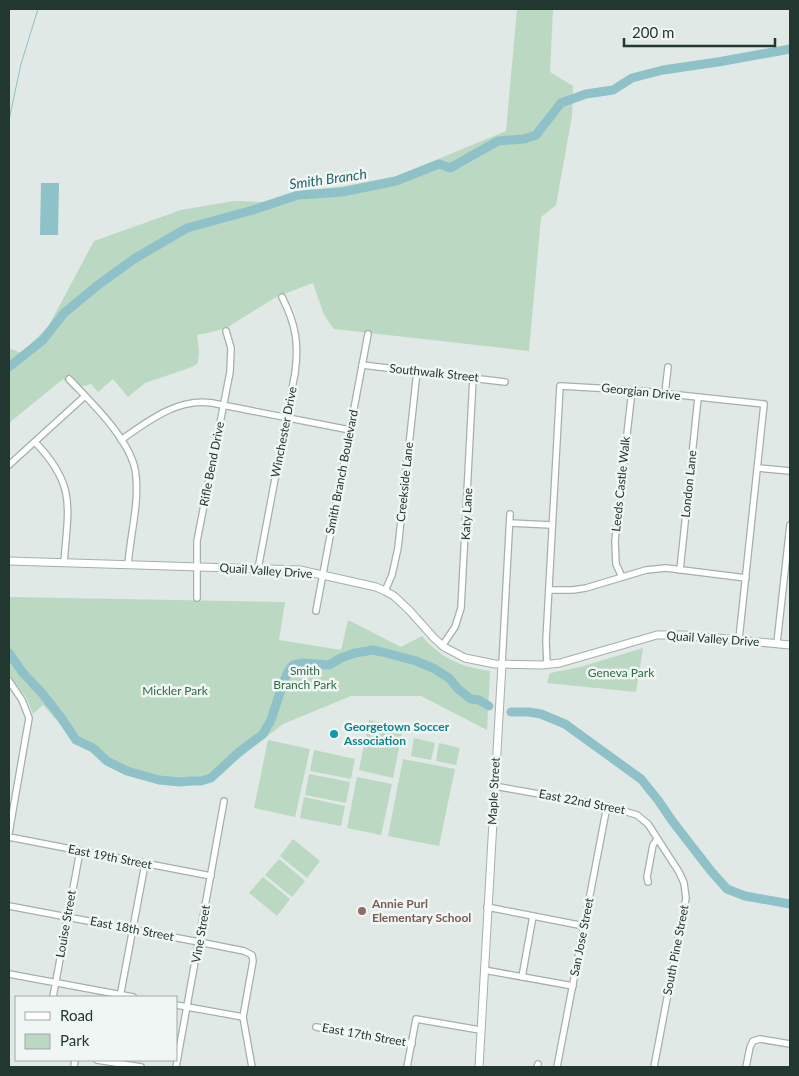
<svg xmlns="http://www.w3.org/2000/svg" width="799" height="1076" viewBox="0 0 799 1076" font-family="Lato,sans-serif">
	<rect width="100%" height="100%" fill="#e0e9e5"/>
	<g fill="#bbd8c2">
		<polygon points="517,9 553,9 550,72 573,86 572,116 556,205 541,217 529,351 334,329 324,315 313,283 276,297 228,327 216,331 197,335 199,351 198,363 192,367 145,383 128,397 113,379 98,392 91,384 81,387 75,392 63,379 9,423 9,348 21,353 48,327 94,241 181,210 234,201 262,202 304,191 346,186 397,176 506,131"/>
		<path d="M 9,597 L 285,602 L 279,640 L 341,650 L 348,620 L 401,647 L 422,636 C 442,659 461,667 490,671 L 487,730 L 421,696 L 351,696 L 283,724 L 213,779 L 185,784 L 158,781 L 121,771 L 78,744 L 43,705 L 33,714 L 26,697 L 9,675 Z"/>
		<polygon points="643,648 636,692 547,683 550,673 580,667"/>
		<polygon points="369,720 403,728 393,778 359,770"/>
		<polygon points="414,738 435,743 431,760 411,756"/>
		<polygon points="268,740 310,749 295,817 254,808"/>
		<polygon points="439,743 460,748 456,765 436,761"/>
		<polygon points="314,750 355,759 351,779 310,771"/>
		<polygon points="403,759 455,769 439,846 388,836"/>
		<polygon points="309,774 350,782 346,803 305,795"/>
		<polygon points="357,777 392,784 381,835 347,828"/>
		<polygon points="304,797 345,806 341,826 300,818"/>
		<polygon points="293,839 320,861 307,878 280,856"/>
		<polygon points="279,859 305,881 292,897 265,875"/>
		<polygon points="263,877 290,899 277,916 249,893"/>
	</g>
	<polygon fill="#8ec1c8" points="41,183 59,183 58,235 40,235"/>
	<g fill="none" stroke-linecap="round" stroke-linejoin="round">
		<g stroke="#8ec1c8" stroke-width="1">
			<polyline points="9,120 21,64 38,9"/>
			<polyline points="9,361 11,365"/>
		</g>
		<g stroke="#8ec1c8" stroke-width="9">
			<polyline points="9,367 43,340 64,313 98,285 134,259 187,228 253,210 298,195 342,192 396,181 439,164 450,168 498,141 524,139 536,135 561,103 586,94 613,90 632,78 663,70 718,62 790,49"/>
			<polyline points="9,653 23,673 41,692 60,716 76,740 93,748 107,761 127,771 159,780 180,782 191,781 201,781 211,778 239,752 263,734 271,720 283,683 289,670 293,665 302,663 329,665 341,658 355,653 373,650 382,652 416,661 433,668 449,678 458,689 471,699 479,700 489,706"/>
			<polyline points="511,712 529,712 541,714 565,724 641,779 658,800 673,822 711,871 727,889 745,896 790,904"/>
		</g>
		<g stroke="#a4b0ab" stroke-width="8">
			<g id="minor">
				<polyline points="362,365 505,382"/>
				<path d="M 69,379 C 91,402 134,443 136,476 C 139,505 130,536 128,565"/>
				<polyline points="665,393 668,367"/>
				<path d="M 121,440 C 148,421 177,398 212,403 L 350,430"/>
				<path d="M 35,442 C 77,486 68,507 64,563"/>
				<polyline points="9,465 85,396"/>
				<polyline points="758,468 790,471"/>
				<polyline points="510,523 551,525"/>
				<path d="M 258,569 L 295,373 C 299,343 296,325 282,297"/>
				<polyline points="680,570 698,398"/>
				<polyline points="622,577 616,564 615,541 632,390"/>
				<polyline points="549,590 573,590 586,588 646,570 666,568 746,578"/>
				<polyline points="385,591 392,575 398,548 417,371"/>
				<polyline points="197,598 197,541 230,372 231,348 226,331"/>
				<polyline points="316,611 368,334"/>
				<polyline points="777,643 790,525"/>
				<polyline points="442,646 455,627 461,608 473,378"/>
				<polyline points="502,664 510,514"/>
				<polyline points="547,664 546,641 560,386 632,390 764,404 739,639"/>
				<polyline points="9,681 22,700 29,718 9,833"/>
				<polyline points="494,786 607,806 637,815 648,824 679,872 684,883 686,898 654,1067"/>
				<polyline points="9,837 211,876"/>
				<polyline points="648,882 647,877 653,845 657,839"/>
				<polyline points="9,906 199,942 244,951 252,955 253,961 243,1017 252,1067"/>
				<polyline points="487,907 584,926"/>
				<polyline points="484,970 573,986"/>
				<polyline points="9,974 133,997"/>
				<polyline points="522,977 533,916"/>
				<polyline points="53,997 80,851"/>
				<polyline points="120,997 145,864"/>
				<polyline points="176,1005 243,1017"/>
				<polyline points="316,1027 412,1044"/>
				<polyline points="97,1060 141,1067"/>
				<polyline points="74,1067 75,1060"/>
				<polyline points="176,1067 224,801"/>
				<polyline points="407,1067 416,1019 480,1030"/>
				<polyline points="537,1067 538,1064"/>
				<polyline points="557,1067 607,806"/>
				<polyline points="746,1067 750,1047 753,1041 760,1039 790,1044"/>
			</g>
		</g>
		<g stroke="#a4b0ab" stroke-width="9">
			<g id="tertiary">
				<polyline points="9,561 300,570 376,587 385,591 394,596 409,610 434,638 444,647 465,658 495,664 542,665 560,663 657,635 684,635 790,645"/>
				<polyline points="479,1067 502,664"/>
			</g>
		</g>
		<use href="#minor" stroke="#fff" stroke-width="5.5"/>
		<use href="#tertiary" stroke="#fff" stroke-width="7"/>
	</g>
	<circle fill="#0f9aa8" stroke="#f0f6f3" stroke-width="2" cx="334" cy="734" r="5"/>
	<circle fill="#8d6e63" stroke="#f0f6f3" stroke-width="2" cx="362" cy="911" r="5"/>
	<g text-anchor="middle" stroke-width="5" stroke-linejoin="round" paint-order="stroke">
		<g font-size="12" fill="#233731" stroke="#f0f6f3">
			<text transform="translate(434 373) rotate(6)" y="4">Southwalk Street</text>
			<text transform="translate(641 392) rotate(6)" y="4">Georgian Drive</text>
			<text transform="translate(284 432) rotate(-79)" y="4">Winchester Drive</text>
			<text transform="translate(212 464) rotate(-79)" y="4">Rifle Bend Drive</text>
			<text transform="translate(342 472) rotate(-79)" y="4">Smith Branch Boulevard</text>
			<text transform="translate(405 482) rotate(-84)" y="4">Creekside Lane</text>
			<text transform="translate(621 484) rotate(-84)" y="4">Leeds Castle Walk</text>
			<text transform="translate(689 484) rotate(-84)" y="4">London Lane</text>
			<text transform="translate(467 514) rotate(-87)" y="4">Katy Lane</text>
			<text transform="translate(266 571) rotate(4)" y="4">Quail Valley Drive</text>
			<text transform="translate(713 639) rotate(4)" y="4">Quail Valley Drive</text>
			<text transform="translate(494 791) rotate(-87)" y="4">Maple Street</text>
			<text transform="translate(582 802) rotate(11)" y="4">East 22nd Street</text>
			<text transform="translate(110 857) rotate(11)" y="4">East 19th Street</text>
			<text transform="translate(66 924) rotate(-80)" y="4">Louise Street</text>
			<text transform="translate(132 929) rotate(11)" y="4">East 18th Street</text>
			<text transform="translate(201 934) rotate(-80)" y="4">Vine Street</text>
			<text transform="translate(582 937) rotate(-79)" y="4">San Jose Street</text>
			<text transform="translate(676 950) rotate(-79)" y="4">South Pine Street</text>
			<text transform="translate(364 1035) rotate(10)" y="4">East 17th Street</text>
		</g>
		<g font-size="12" fill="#326946" stroke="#f0f6f3">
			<text x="305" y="675">Smith<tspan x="305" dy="14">Branch Park</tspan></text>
			<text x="621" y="677">Geneva Park</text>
			<text x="175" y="695">Mickler Park</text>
		</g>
		<g font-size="12" font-weight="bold" fill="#0d838f" stroke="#f0f6f3" text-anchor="start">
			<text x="344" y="731">Georgetown Soccer<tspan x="344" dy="14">Association</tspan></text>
		</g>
		<g font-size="12" font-weight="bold" fill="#785e54" stroke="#f0f6f3" text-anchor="start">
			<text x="372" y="908">Annie Purl<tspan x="372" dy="14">Elementary School</tspan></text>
		</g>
		<g font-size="14" font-style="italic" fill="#24626b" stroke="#f0f6f3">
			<text transform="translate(328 179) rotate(-8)" y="5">Smith Branch</text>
		</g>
	</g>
	<rect width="799" height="1076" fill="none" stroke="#233731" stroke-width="20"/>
	<rect x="15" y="996" width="162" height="65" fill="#f0f6f3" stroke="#9eaaa5"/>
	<rect x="25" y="1012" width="25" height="8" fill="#ffffff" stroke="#9eaaa5"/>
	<text x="60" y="1021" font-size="15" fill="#233731">Road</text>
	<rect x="25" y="1034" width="25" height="15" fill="#bbd8c2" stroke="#9eaaa5"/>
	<text x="60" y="1046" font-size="15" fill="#233731">Park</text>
	<path d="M624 38v8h151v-8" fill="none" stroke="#233731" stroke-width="2.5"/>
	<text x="632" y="38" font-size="15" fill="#233731" stroke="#f0f6f3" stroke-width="4" paint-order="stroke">200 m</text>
</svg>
